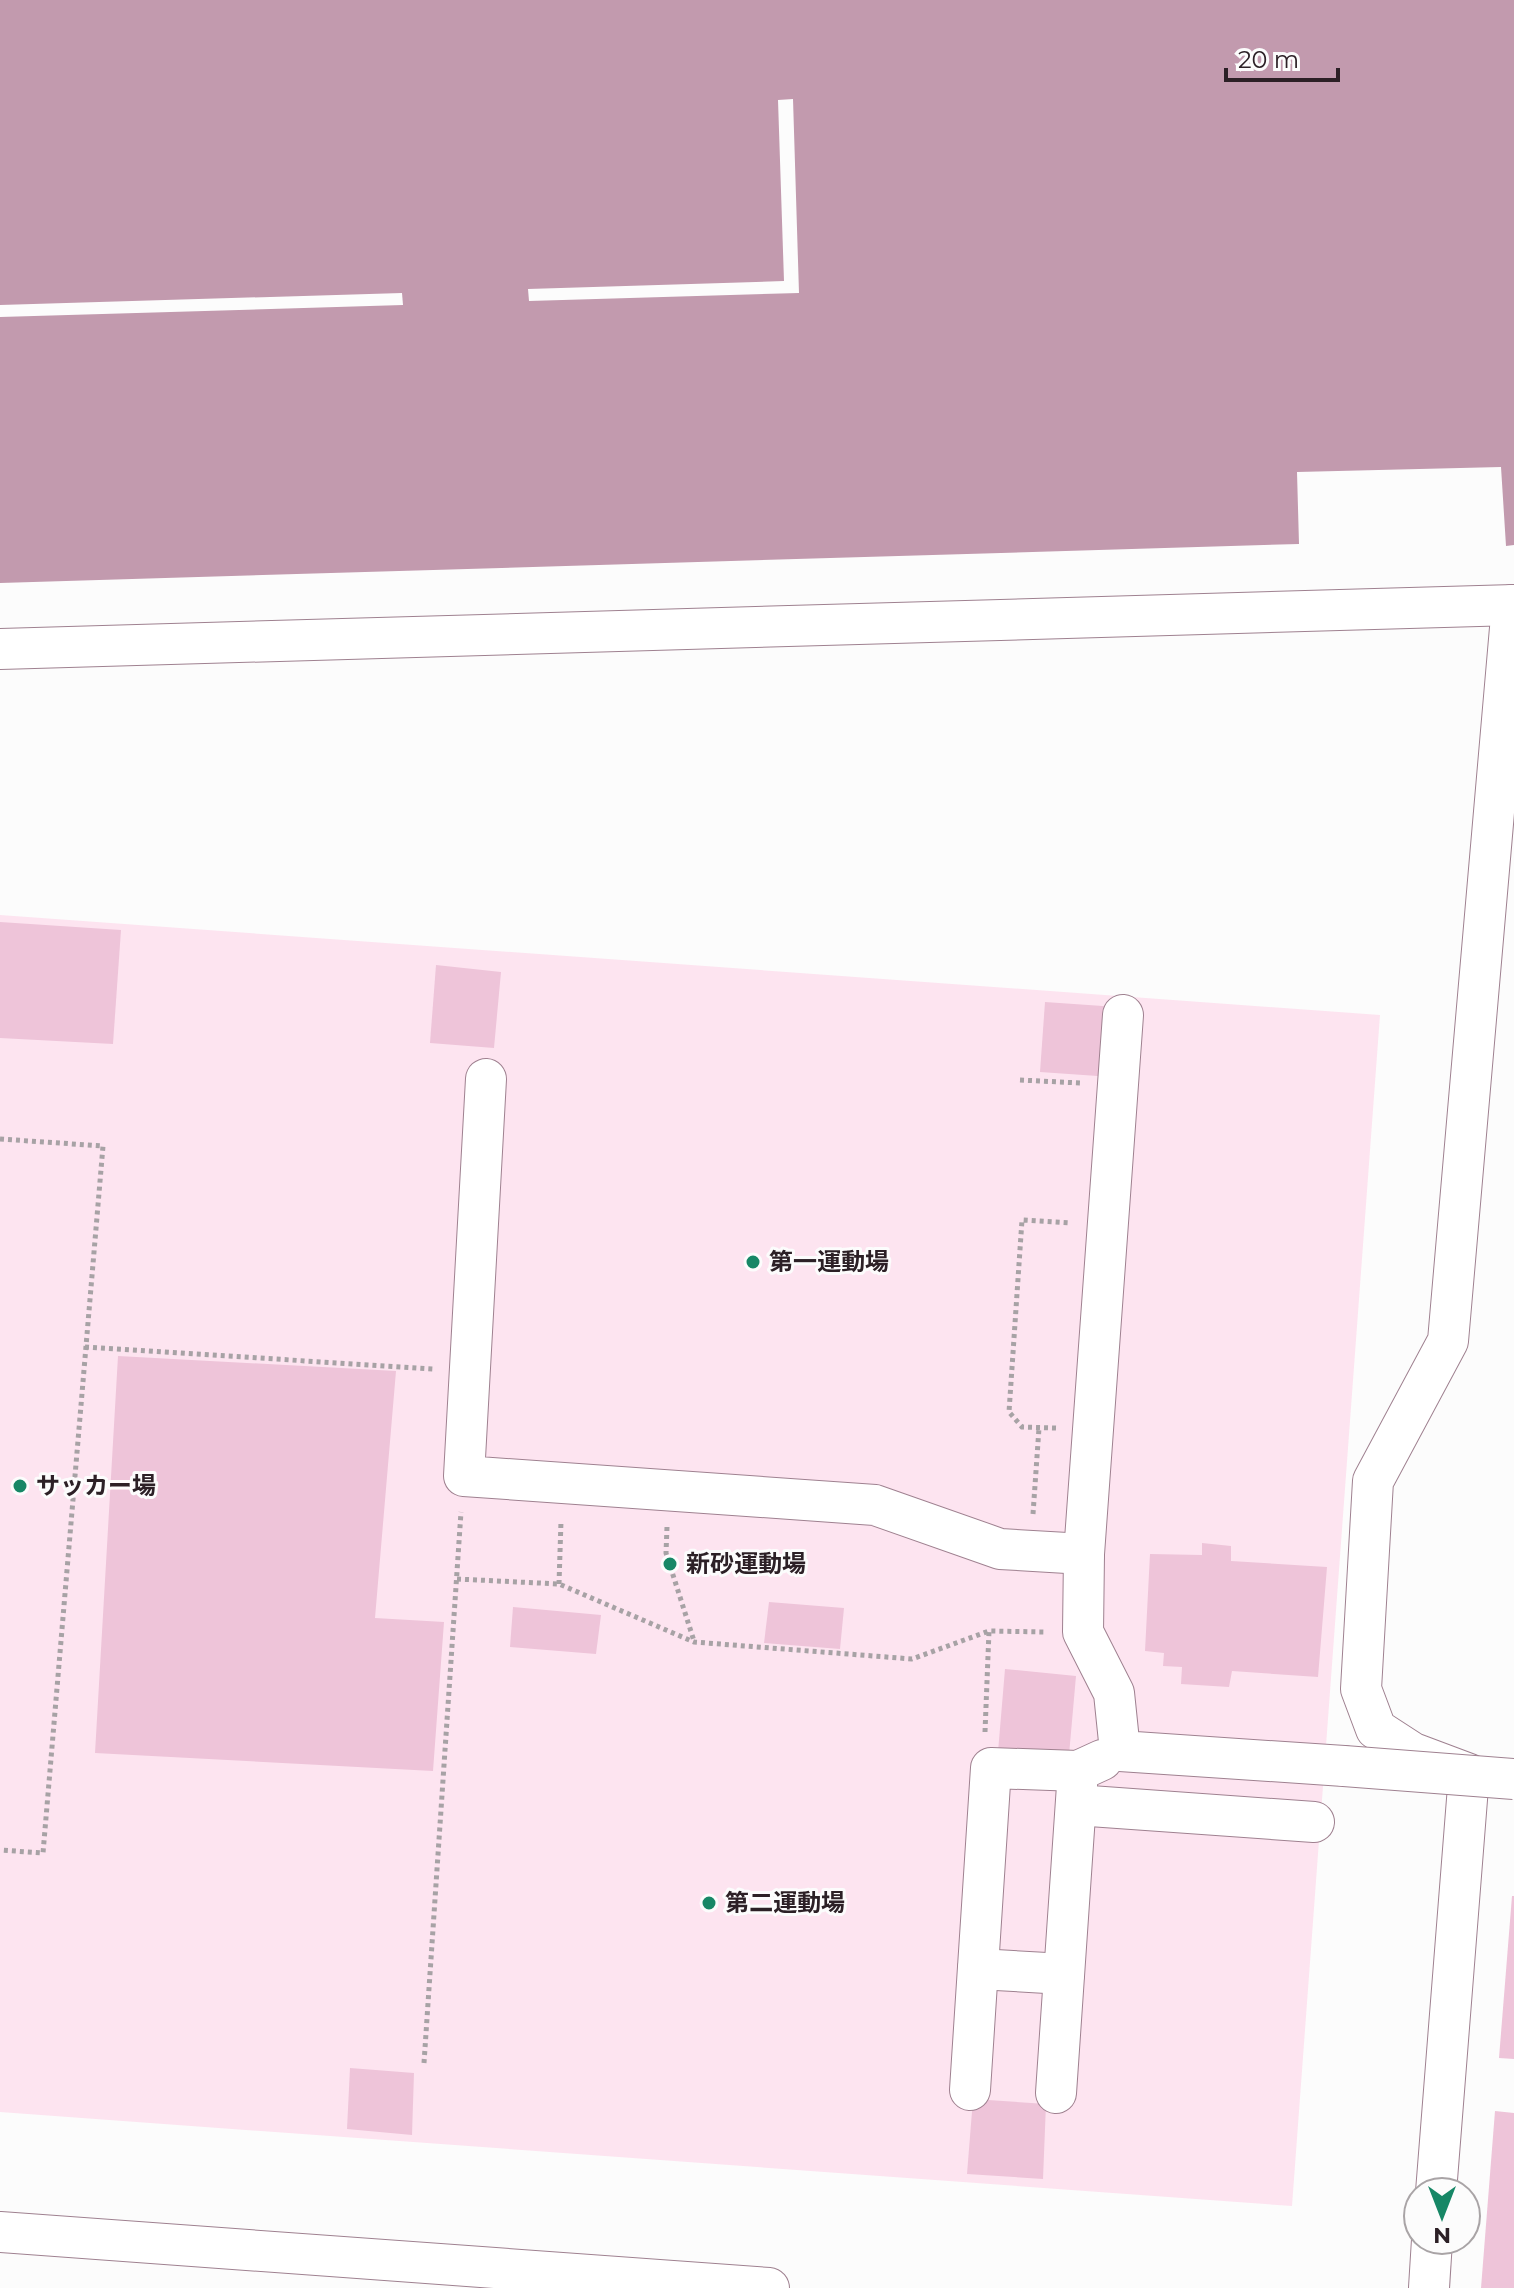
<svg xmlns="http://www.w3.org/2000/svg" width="1514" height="2288" viewBox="0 0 1514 2288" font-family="Montserrat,'Noto Sans JP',sans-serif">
	<rect width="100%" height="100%" fill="#fcfcfc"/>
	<polygon fill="#fde4f0" points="0,915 1380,1015 1292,2206 0,2112"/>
	<polygon fill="#c29aae" points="0,0 1514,0 1514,545 1506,546 1501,467 1297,472 1299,544 0,583"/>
	<g fill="#fcfcfc">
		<polygon points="793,99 799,293 529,301 528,289 784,281 778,100"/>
		<polygon points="402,293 403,305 0,317 0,305"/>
	</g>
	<g fill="#eec4d9">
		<polygon points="0,922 121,930 113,1044 0,1038"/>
		<polygon points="436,965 501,972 494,1048 430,1043"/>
		<polygon points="1045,1002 1117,1007 1112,1077 1040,1072"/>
		<polygon points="118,1356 396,1371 375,1618 444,1622 433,1771 95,1753"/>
		<polygon points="1202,1543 1231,1546 1231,1561 1327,1567 1318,1677 1232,1671 1229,1687 1181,1684 1182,1667 1163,1666 1164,1653 1145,1651 1150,1554 1202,1555"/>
		<polygon points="769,1602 844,1608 840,1649 764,1643"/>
		<polygon points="513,1607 601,1615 596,1654 510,1647"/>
		<polygon points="1005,1669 1076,1676 1069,1755 998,1752"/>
		<polygon points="1512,1896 1514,1896 1514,2059 1499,2058"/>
		<polygon points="350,2068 414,2073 412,2135 347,2129"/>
		<polygon points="973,2099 1046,2104 1043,2179 967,2174"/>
		<polygon points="1495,2111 1514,2113 1514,2288 1481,2288"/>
	</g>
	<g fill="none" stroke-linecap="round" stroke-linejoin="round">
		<g stroke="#9f8190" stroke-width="42">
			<g id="minor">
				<polyline points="0,649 1514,605"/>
				<polyline points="1123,1015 1084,1554 1083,1632 1114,1693 1120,1751 1344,1766"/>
				<polyline points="486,1079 464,1476 875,1505 1000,1549 1084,1554"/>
				<polyline points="1076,1805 1314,1822"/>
				<polyline points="978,1969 1064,1974"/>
				<polyline points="970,2090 991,1768 1078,1771"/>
				<polyline points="1056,2093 1078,1771 1102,1760"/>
				<polyline points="1436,2192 1469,1774 1413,1753 1376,1729 1361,1689 1373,1481 1448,1341 1512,605"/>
				<polyline points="0,2232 769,2288"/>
				<polyline points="1429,2288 1432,2240"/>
			</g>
		</g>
		<g stroke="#a7a2a5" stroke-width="5" stroke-dasharray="4 4" stroke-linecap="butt">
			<polyline points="1020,1080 1080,1083"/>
			<polyline points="0,1139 103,1146 43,1853 0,1850"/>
			<polyline points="85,1347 433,1369"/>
			<polyline points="1056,1428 1022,1427 1009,1412 1022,1220 1070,1223"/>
			<polyline points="1033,1514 1039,1428"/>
			<polyline points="667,1527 666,1553 694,1641"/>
			<polyline points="457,1579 559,1584 694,1642 912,1659 989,1631 1046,1632"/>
			<polyline points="559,1584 561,1521"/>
			<polyline points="985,1732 989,1631"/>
			<polyline points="424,2063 461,1512"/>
		</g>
		<use href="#minor" stroke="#fff" stroke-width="40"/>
		<g stroke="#9f8190" stroke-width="42" stroke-linecap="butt">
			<polyline id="minor-bridge" points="1344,1766 1514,1779"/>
		</g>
		<use href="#minor-bridge" stroke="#fff" stroke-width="40"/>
	</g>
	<g fill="#178766" stroke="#fcfcfc" stroke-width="3">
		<circle cx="753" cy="1262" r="8"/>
		<circle cx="20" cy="1486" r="8"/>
		<circle cx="670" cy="1564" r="8"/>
		<circle cx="709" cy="1903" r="8"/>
	</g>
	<g text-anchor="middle" stroke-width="6" stroke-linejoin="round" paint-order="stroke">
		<g font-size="24" font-weight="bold" fill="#2c2026" stroke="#fcfcfc" text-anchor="start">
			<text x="769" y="1270">第一運動場</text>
			<text x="36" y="1494">サッカー場</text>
			<text x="686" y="1572">新砂運動場</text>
			<text x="725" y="1911">第二運動場</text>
		</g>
	</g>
	<g transform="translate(1442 2216) rotate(180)"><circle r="38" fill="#fcfcfc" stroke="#a9a4a6" stroke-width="2"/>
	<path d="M0-6L14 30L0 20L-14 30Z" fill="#178766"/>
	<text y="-12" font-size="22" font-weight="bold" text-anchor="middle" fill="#2c2026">N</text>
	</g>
	<path d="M1226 68v12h112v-12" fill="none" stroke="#2c2026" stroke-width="4"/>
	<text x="1238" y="68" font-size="24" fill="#2c2026" stroke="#fcfcfc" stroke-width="6" paint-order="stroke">20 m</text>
</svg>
